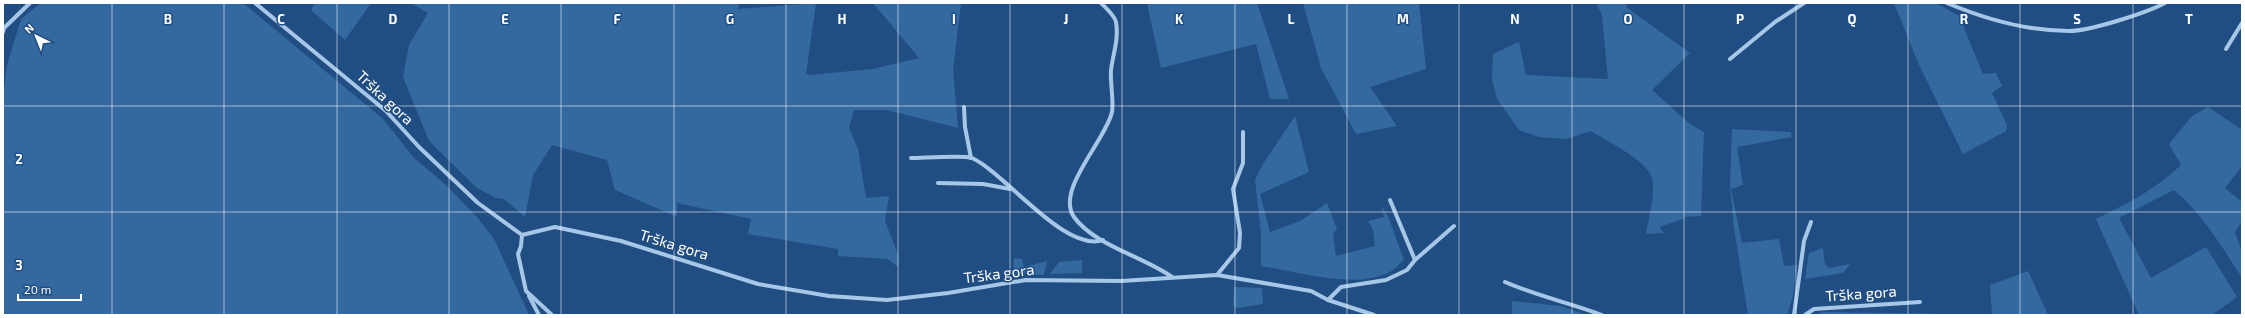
<svg xmlns="http://www.w3.org/2000/svg" width="2245" height="318" viewBox="0 0 2245 318" font-family="'Exo 2',sans-serif">
	<rect width="100%" height="100%" fill="#214e82"/>
	<g fill="#3469a0">
		<polygon points="41,3 243,3 383,119 414,158 446,185 477,217 494,239 529,315 3,315 3,96 7,65 21,19"/>
		<polygon points="315,3 371,3 345,40 311,10"/>
		<polygon points="411,3 739,3 738,9 816,3 806,74 810,75 873,69 919,58 873,3 961,3 953,70 958,128 887,110 854,110 849,128 858,149 866,198 889,196 885,221 899,257 898,267 888,259 838,256 838,249 748,234 751,219 677,203 677,217 615,190 607,160 552,145 533,175 525,217 504,199 496,198 477,188 429,141 403,77 409,45 428,13"/>
		<polygon points="1147,3 1257,3 1289,99 1270,99 1256,44 1161,68"/>
		<polygon points="1303,3 1419,3 1426,69 1370,87 1397,126 1356,134 1321,68"/>
		<path d="M 1596,3 L 1628,3 L 1626,7 L 1690,53 L 1652,90 L 1690,124 L 1704,132 L 1701,216 L 1683,217 L 1686,218 L 1662,226 L 1660,228 L 1664,233 L 1646,234 C 1649,217 1654,199 1653,182 C 1652,162 1606,141 1591,131 L 1566,139 L 1539,137 L 1519,130 L 1497,99 L 1492,80 L 1493,54 L 1519,42 L 1526,75 L 1608,79 L 1602,15 Z"/>
		<polygon points="1894,3 1936,3 1959,16 1983,74 1996,73 2002,86 1992,93 2007,125 2006,131 1963,154 1919,65"/>
		<path d="M 2208,107 L 2242,130 L 2242,166 L 2225,188 L 2242,202 L 2242,222 L 2235,232 L 2242,252 L 2242,278 C 2222,247 2203,214 2174,190 L 2119,218 L 2151,278 L 2206,247 L 2237,297 L 2212,315 L 2139,315 L 2096,219 C 2127,204 2156,189 2181,165 L 2169,144 L 2192,116 Z"/>
		<path d="M 1295,116 L 1309,172 L 1260,194 L 1270,232 L 1300,221 L 1327,203 L 1337,229 L 1333,234 L 1336,256 L 1375,246 L 1373,230 L 1368,221 L 1384,217 L 1381,206 L 1388,216 L 1404,260 C 1400,263 1395,269 1390,272 C 1355,290 1298,272 1261,266 L 1261,233 L 1255,180 L 1263,164 Z"/>
		<polygon points="1732,129 1791,132 1792,137 1737,147 1743,185 1731,189 1742,243 1779,239 1784,266 1797,265 1793,296 1787,315 1748,315 1734,228 1730,185"/>
		<polygon points="1823,248 1825,264 1829,268 1850,264 1843,273 1805,279 1809,253"/>
		<polygon points="1014,258 1022,259 1024,267 1047,261 1044,275 1013,274"/>
		<polygon points="1082,260 1082,273 1050,274 1059,262"/>
		<polygon points="2028,271 2048,315 1992,315 1990,285"/>
		<polygon points="1234,287 1262,288 1263,304 1237,308 1233,306"/>
		<polygon points="1512,301 1561,306 1586,315 1512,315"/>
		<polygon points="1822,312 1951,314 1951,315 1818,315"/>
	</g>
	<g fill="none" stroke-linecap="round" stroke-linejoin="round">
		<g stroke="#a7c7e8" stroke-width="4">
			<polyline points="255,3 386,111 419,147 478,203 522,235 555,227 621,241 758,284 829,296 887,300 948,293 1026,280 1121,281 1217,275 1311,291 1328,300 1374,315"/>
			<path d="M 1101,3 C 1106,8 1115,16 1116,22 C 1119,39 1113,54 1111,70 C 1110,83 1114,101 1112,112 C 1106,140 1055,190 1074,217 C 1094,245 1144,257 1172,277"/>
			<path d="M 1947,3 C 1985,19 2027,31 2069,31 C 2090,31 2146,13 2165,3"/>
			<polyline points="3,32 4,28 30,3"/>
			<polyline points="2226,49 2242,23"/>
			<polyline points="1730,59 1775,22 1804,3"/>
			<polyline points="964,107 965,127 971,158"/>
			<path d="M 911,158 C 923,158 964,155 972,158 C 1005,173 1065,253 1103,240"/>
			<polyline points="938,183 983,184 1010,189"/>
			<polyline points="1390,200 1415,260"/>
			<polyline points="522,235 521,246 518,254 526,291 552,315"/>
			<polyline points="1217,275 1239,248 1240,233 1233,189 1243,163 1243,132"/>
			<path d="M 1505,282 C 1537,296 1570,303 1602,315"/>
			<polyline points="529,296 539,315"/>
			<polyline points="1328,300 1341,287 1386,280 1407,270 1415,260 1454,226"/>
			<polyline points="1794,315 1804,241 1811,222"/>
			<polyline points="1805,315 1814,309 1920,302"/>
		</g>
	</g>
	<path fill="none" stroke="#fff" stroke-width="1" stroke-opacity="0.55" d="M 112,3 L 112,315M 224,3 L 224,315M 337,3 L 337,315M 449,3 L 449,315M 561,3 L 561,315M 674,3 L 674,315M 786,3 L 786,315M 898,3 L 898,315M 1010,3 L 1010,315M 1122,3 L 1122,315M 1235,3 L 1235,315M 1347,3 L 1347,315M 1459,3 L 1459,315M 1572,3 L 1572,315M 1684,3 L 1684,315M 1796,3 L 1796,315M 1908,3 L 1908,315M 2020,3 L 2020,315M 2133,3 L 2133,315M 3,106 L 2242,106M 3,212 L 2242,212"/>
	<g text-anchor="middle" stroke-width="3" stroke-linejoin="round" paint-order="stroke">
		<g font-size="15" fill="#fff" stroke="#214e82">
			<text transform="translate(385 98) rotate(43)" y="5">Trška gora</text>
			<text transform="translate(674 245) rotate(17)" y="5">Trška gora</text>
			<text transform="translate(999 274) rotate(-7)" y="5">Trška gora</text>
			<text transform="translate(1861 294) rotate(-4)" y="5">Trška gora</text>
		</g>
	</g>
	<g font-size="13" text-anchor="middle" font-weight="bold" fill="#fff" stroke="#214e82" stroke-width="3" stroke-linejoin="round" paint-order="stroke">
		<text x="168" y="24">B</text>
		<text x="281" y="24">C</text>
		<text x="393" y="24">D</text>
		<text x="505" y="24">E</text>
		<text x="617" y="24">F</text>
		<text x="730" y="24">G</text>
		<text x="842" y="24">H</text>
		<text x="954" y="24">I</text>
		<text x="1066" y="24">J</text>
		<text x="1179" y="24">K</text>
		<text x="1291" y="24">L</text>
		<text x="1403" y="24">M</text>
		<text x="1515" y="24">N</text>
		<text x="1628" y="24">O</text>
		<text x="1740" y="24">P</text>
		<text x="1852" y="24">Q</text>
		<text x="1964" y="24">R</text>
		<text x="2077" y="24">S</text>
		<text x="2189" y="24">T</text>
		<text x="19" y="164">2</text>
		<text x="19" y="270">3</text>
	</g>
	<rect width="2245" height="318" fill="none" stroke="#ffffff" stroke-width="8"/>
	<g transform="translate(36 36) rotate(317)" stroke="#214e82" stroke-width="3" paint-order="stroke">
	<path d="M0-3L7 15L0 10L-7 15Z" fill="#ffffff"/>
	<text y="-6" font-size="11" font-weight="bold" text-anchor="middle" fill="#ffffff">N</text>
	</g>
	<path d="M18 294v6h63v-6" fill="none" stroke="#ffffff" stroke-width="2"/>
	<text x="24" y="294" font-size="12" fill="#ffffff" stroke="#214e82" stroke-width="3" paint-order="stroke">20 m</text>
</svg>
